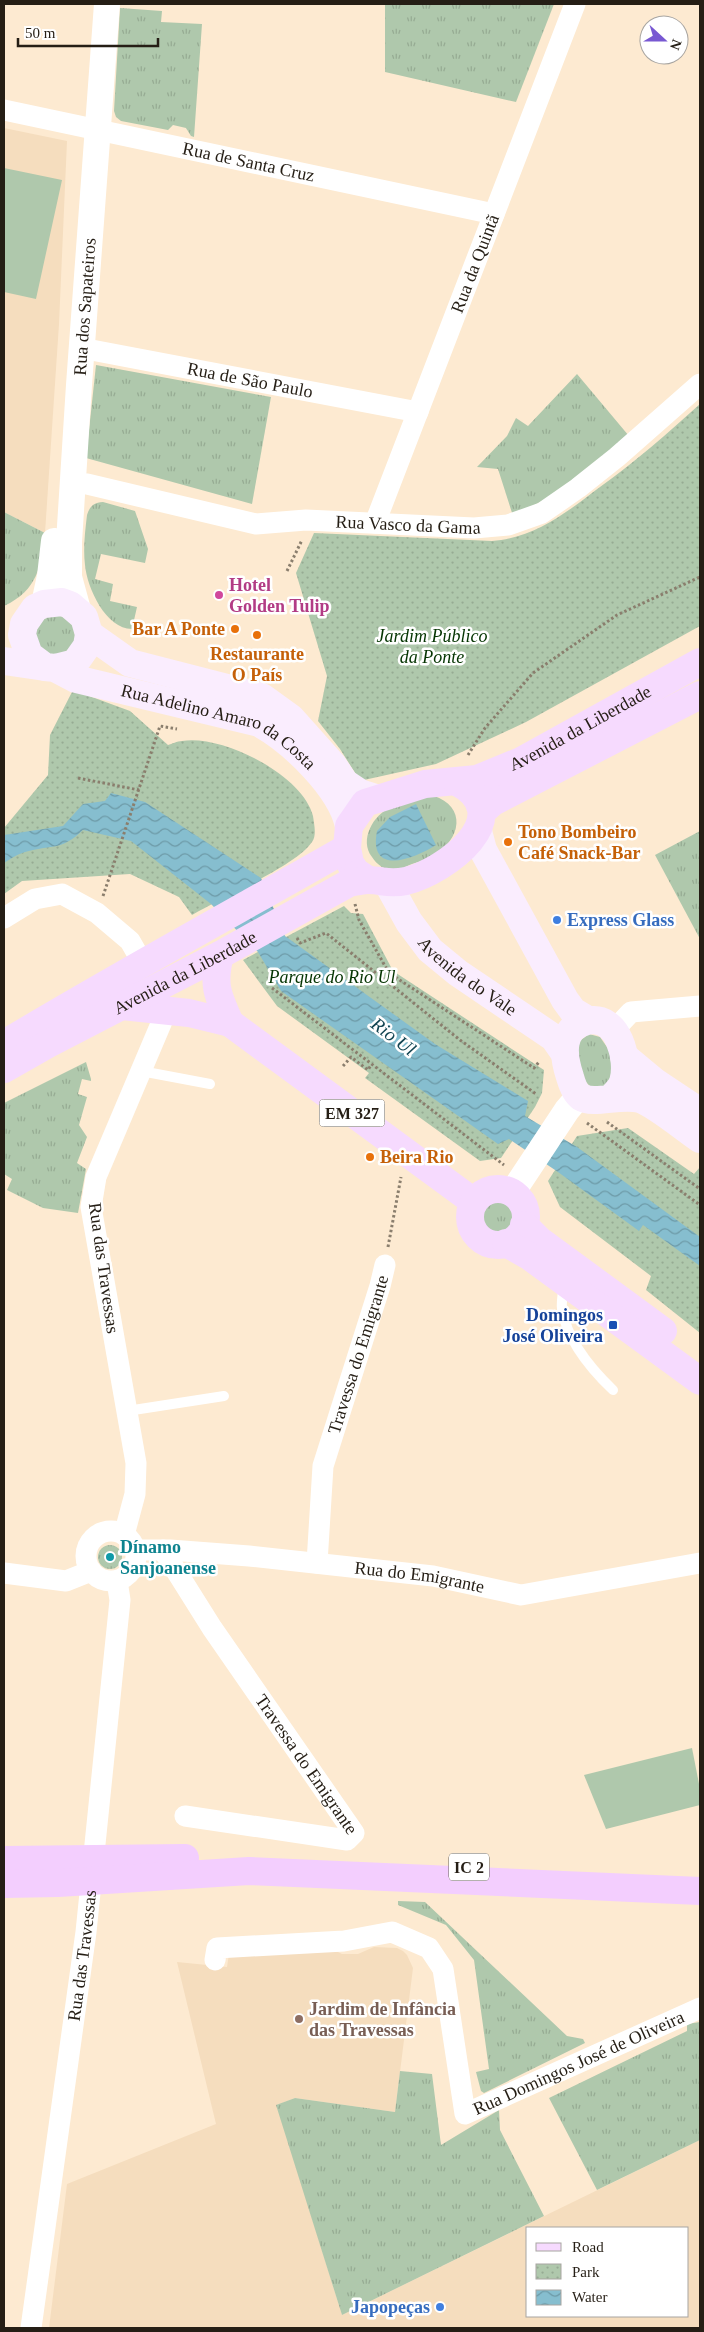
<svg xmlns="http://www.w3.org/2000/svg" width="704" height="2332" viewBox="0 0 704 2332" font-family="'Times New Roman',serif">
	<defs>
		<pattern id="grass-tufts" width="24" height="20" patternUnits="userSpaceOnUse" patternTransform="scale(1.25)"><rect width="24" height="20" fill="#afc8ac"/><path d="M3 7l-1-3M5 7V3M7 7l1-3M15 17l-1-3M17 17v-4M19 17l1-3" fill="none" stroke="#96ab93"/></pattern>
		<pattern id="park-dots" width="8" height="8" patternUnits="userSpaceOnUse" patternTransform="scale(1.25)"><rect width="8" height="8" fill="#afc8ac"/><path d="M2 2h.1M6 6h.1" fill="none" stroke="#96ab93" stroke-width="1.8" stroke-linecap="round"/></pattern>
		<pattern id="water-waves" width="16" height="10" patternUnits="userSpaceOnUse" patternTransform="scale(1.25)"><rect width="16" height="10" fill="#86becf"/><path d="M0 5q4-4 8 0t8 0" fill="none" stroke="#6d9aa7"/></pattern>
	</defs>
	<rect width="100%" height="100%" fill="#fdead1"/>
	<g fill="#f5ddbe" fill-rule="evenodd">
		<polygon points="4,128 67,141 59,324 45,533 4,512"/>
		<path d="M 374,1947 L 397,1948 L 403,1951 L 407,1955 L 413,1968 L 395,2112 L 295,2098 L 277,2105 L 342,2315 L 700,2140 L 700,2328 L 49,2328 L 67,2184 L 216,2124 L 177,1962 L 227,1967 L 229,1954 L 330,1948 L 342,1954 L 358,1954 ZM 528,2228 L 688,2228 L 688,2316 L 528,2316 Z"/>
	</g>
	<g fill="url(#grass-tufts)">
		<polygon points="385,4 554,4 516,102 385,72"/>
		<polygon points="120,8 162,11 161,22 202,24 194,137 191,136 186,128 173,125 168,130 121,121 116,117 114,111"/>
		<polygon points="96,365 271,397 252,504 86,458"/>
		<polygon points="577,374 629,436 550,497 513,516 498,469 477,467 507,436 516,418 528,426"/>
		<path d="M 103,502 L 135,511 L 148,549 L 145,563 L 101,554 L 95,579 L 113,584 L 110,601 L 137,607 L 132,629 C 106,629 87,588 85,565 C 83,549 85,532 87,515 C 90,506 93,503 103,502 Z"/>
		<path d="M 4,512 L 45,533 C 41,566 38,590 4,606 Z"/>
		<path d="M 55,613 L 73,622 L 76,642 L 60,657 L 38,651 C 33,626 32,625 55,613 Z"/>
		<path d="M 427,794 C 464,802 465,833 437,854 C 431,859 420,861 412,864 C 407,866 400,870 394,871 C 386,871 376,864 372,857 C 359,840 373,815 391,807 C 402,801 415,798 427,794 Z"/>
		<polygon points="700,831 700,939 655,855"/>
		<path d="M 589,1034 L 600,1037 L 609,1050 L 613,1073 L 609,1081 L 604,1086 L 591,1087 C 578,1077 576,1056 578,1042 Z"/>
		<polygon points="86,1062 91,1079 91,1081 82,1079 78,1094 87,1097 79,1125 87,1137 77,1163 86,1169 78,1213 43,1208 7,1190 12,1179 4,1174 4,1103"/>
		<circle cx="496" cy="1217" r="17"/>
		<circle cx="110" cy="1557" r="12"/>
		<polygon points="398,1901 425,1902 567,2036 583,2039 585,2043 484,2093 481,2091 476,2072 489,2069 474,1960 446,1925 398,1905"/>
		<polygon points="700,2022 700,2140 597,2190 549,2098 687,2031 687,2024"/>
		<polygon points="400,2071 432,2074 441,2145 499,2110 500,2130 544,2216 342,2315 276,2105 295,2098 395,2112"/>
	</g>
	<g fill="url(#park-dots)">
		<path d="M 700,404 L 700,626 L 526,722 L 436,764 L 364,780 L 357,776 L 340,749 L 318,721 L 327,676 L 296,573 L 314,533 L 492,541 C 535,538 567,512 600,487 C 636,461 668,433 700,404 Z"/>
		<path d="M 73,690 L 130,711 L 168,745 C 172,744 177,741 182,741 C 222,734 303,775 313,816 C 314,824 317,835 312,842 C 296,866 220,898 192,915 L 179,897 L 130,874 L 22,881 L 4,894 L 4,828 L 48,775 L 50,735 Z"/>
		<polygon points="344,906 351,913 363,914 393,971 544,1070 542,1093 535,1107 501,1158 480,1161 365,1078 369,1073 277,1006 243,960"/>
		<polygon points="628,1128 694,1174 700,1167 700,1333 646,1290 651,1276 560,1207 548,1181 577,1136"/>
	</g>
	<g fill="#afc8ac">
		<polygon points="4,168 62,180 36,299 4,292"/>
		<polygon points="692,1748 700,1789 700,1805 606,1829 584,1775"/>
	</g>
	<g fill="url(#water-waves)">
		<path d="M 111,793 L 145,802 L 261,878 L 285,936 L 435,1044 L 528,1101 L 525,1116 L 577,1147 L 700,1237 L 700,1266 L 643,1225 L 639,1231 L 558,1172 L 509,1139 L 498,1144 L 281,991 L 258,952 L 211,904 L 131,841 L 83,830 C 60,852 52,844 25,852 C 18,854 10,859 4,863 L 4,835 L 63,826 L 83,804 L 105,801 Z"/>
		<path d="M 416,804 L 436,845 C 414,859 368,877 377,831 L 390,817 Z"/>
	</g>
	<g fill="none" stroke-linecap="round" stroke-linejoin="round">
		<g stroke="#8a7e6d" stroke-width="3" stroke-dasharray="2.5 2.5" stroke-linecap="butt">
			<polyline points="287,571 302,540"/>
			<polyline points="468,755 485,728 533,673 617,615 700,577"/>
			<polyline points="78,778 139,790"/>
			<polyline points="103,896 160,726 177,729"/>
			<polyline points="355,904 359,920 389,973 534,1068 539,1062"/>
			<polyline points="297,938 300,943 326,933 460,1040 536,1094"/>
			<polyline points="272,988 504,1165"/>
			<polyline points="343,1066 351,1057 368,1070 371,1065"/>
			<polyline points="607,1122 700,1189"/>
			<polyline points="587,1123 700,1205"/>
			<polyline points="388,1247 401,1177"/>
		</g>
		<g stroke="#fff" stroke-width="10">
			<polyline points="141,1071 210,1084"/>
			<path d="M 564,1285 C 563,1292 561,1302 562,1309 C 567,1340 591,1369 613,1390"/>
			<polyline points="127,1411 224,1396"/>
		</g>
		<g stroke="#fff" stroke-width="21">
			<path id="s1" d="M 4,110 L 494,214"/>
			<path id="s2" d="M 81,348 L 418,412"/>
			<path id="s3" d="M 73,483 L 87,484 L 256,524 L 306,520 L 474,528 L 508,525 L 542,513 L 578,488 L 617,457 L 700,384"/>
			<path id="s4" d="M 375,523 L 575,4"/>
			<polyline points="4,918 35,899 62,894 97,913 130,941 142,962"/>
			<polyline points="613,1031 631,1012 700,1006"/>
			<circle cx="111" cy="1556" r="25"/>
			<polyline points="124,1535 135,1494 136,1463 91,1207 96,1177 166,1012"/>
			<path id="s5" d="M 135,1550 L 170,1550 L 249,1556 L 433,1576 L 521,1595 L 700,1563"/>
			<path id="s6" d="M 163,1550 L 212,1628 L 354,1833 L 347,1840 L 185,1816"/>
			<path id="s7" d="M 317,1563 L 323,1466 L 380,1286 L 385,1265"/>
			<polyline points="4,1573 66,1581 91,1571"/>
			<path id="s8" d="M 215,1960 L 217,1948 L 344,1941 L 392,1932 L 429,1948 L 443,1969 L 465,2114 L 700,2008"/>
			<path id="s9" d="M 31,2328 L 86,1932 L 120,1600 L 117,1581"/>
		</g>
		<g stroke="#fff" stroke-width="26">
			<polyline points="44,604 50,576 54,541"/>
			<path id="s10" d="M 78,610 L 69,577 L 69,542 L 79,385 L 107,4"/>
			<polyline points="512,1193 567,1110 579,1096"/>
		</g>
		<g stroke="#faedfe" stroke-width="28">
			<polyline points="89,634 130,663 262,697 291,718 333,765 345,783 360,793 376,798"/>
			<polyline points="4,661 45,667"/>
			<path id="s11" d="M 55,668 L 75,663 L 87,646 L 89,634 L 84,617 L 70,605 L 62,602 L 44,604 L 35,608 L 24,624 L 22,635 L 29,655 L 45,667 L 55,668 L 76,679 L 259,723 C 292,741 341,788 349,826"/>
			<polyline points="478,831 483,850 565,1000 573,1011 588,1020"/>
			<path id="s12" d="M 388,884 L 409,922 L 430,950 L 458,973 L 554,1038 L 563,1051"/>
			<polyline points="625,1057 655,1082 700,1112"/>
			<path d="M 612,1097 C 616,1093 621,1088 623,1082 C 630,1060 618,1013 587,1021 C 559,1028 563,1056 570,1077 C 572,1084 575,1093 581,1097 C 594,1105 620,1094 640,1099 C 655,1104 685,1129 700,1139"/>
		</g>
		<g stroke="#f6dafe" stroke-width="28">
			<polyline points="482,812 493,802 700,695"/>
			<path id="s13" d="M 368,880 L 356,872 L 350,863 L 347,848 L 349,826 L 365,803 L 425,784 L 477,779 L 521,761 L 700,662"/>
			<path d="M 220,955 C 212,985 218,996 230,1023"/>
			<polyline points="122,1006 189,1013 230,1023 474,1202"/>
			<path d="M 4,1044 C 117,976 233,913 347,848"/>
			<path id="s14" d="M 4,1069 L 48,1044 L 220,955 L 349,883 C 355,882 362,880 368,880 C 384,880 387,885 406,881 C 446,871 520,816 457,782"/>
			<circle cx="498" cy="1217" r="28"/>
			<polyline points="524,1225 539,1240 663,1331"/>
			<polyline points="506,1243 529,1256 700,1381"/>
		</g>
		<g stroke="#f3cefe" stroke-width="28">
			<polyline points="4,1860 185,1858"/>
			<polyline points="4,1884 58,1883 249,1871 700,1891"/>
		</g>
	</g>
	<circle fill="#d1479c" stroke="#fff" stroke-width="2" cx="219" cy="595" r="5"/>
	<g fill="#e8710a" stroke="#fff" stroke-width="2">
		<circle cx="235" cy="629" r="5"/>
		<circle cx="257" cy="635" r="5"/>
		<circle cx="508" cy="842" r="5"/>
		<circle cx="370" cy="1157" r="5"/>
	</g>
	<g fill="#3f7fe0" stroke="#fff" stroke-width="2">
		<circle cx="557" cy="920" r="5"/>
		<circle cx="440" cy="2307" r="5"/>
	</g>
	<rect fill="#1a4fb4" stroke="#fff" stroke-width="2" x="608" y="1320" width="10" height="10" rx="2.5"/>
	<circle fill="#0f9aa8" stroke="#fff" stroke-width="2" cx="110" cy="1557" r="5"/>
	<circle fill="#8d6e63" stroke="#fff" stroke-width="2" cx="299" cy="2019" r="5"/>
	<g text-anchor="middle" stroke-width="5" stroke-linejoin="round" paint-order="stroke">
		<g fill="#fff" stroke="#66625b" stroke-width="1">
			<rect x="319.5" y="1099.5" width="65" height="27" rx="4"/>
			<rect x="449" y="1853.5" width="40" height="27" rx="4"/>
		</g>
		<g font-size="16" font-weight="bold" fill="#251e15">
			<text x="352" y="1119">EM 327</text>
			<text x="469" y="1873">IC 2</text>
		</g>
		<g font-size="18" fill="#251e15" stroke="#fff">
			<text dy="6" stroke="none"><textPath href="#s1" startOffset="250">Rua de Santa Cruz</textPath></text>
			<text dy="6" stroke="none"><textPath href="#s4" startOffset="278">Rua da Quintã</textPath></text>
			<text dy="6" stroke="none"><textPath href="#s10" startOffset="305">Rua dos Sapateiros</textPath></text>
			<text dy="6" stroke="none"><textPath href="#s2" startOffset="172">Rua de São Paulo</textPath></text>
			<text dy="6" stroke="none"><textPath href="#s3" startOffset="340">Rua Vasco da Gama</textPath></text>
			<text dy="6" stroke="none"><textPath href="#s13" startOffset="321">Avenida da Liberdade</textPath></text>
			<text dy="6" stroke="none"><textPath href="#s11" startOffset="384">Rua Adelino Amaro da Costa</textPath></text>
			<text dy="6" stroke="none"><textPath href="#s14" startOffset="205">Avenida da Liberdade</textPath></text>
			<text dy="6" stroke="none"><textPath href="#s12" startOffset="124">Avenida do Vale</textPath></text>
			<text transform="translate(104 1268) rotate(82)" y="6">Rua das Travessas</text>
			<text dy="6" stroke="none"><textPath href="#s7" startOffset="214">Travessa do Emigrante</textPath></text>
			<text dy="6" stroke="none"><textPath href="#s5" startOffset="286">Rua do Emigrante</textPath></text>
			<text dy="6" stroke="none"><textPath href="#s6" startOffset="258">Travessa do Emigrante</textPath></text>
			<text dy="6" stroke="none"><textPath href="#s9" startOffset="376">Rua das Travessas</textPath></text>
			<text dy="6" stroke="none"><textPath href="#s8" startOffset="525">Rua Domingos José de Oliveira</textPath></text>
		</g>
		<g font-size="18" font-weight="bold" fill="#b23c85" stroke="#fff" text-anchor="start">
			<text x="229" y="591">Hotel<tspan x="229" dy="21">Golden Tulip</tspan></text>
		</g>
		<g font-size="18" font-weight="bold" fill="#c56008" stroke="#fff" text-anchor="start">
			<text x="225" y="635" text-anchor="end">Bar A Ponte</text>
			<text x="257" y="660" text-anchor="middle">Restaurante<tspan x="257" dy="21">O País</tspan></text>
			<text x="518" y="838">Tono Bombeiro<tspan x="518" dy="21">Café Snack-Bar</tspan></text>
			<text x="380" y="1163">Beira Rio</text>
		</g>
		<g font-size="18" font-style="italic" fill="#053502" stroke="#fff">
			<text x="432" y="642">Jardim Público<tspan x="432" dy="21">da Ponte</tspan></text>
			<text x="332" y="983">Parque do Rio Ul</text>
		</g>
		<g font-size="18" font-weight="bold" fill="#366cbe" stroke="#fff" text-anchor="start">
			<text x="567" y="926">Express Glass</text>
			<text x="430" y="2313" text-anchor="end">Japopeças</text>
		</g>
		<g font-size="18" font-weight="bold" fill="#164399" stroke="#fff" text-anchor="end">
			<text x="603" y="1321">Domingos<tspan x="603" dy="21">José Oliveira</tspan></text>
		</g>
		<g font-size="18" font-weight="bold" fill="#0d838f" stroke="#fff" text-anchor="start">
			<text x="120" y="1553">Dínamo<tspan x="120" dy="21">Sanjoanense</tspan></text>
		</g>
		<g font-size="18" font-weight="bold" fill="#785e54" stroke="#fff" text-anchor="start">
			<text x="309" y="2015">Jardim de Infância<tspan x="309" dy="21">das Travessas</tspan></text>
		</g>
		<g font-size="19" font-style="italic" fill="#134552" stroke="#fff">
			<text transform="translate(394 1036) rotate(37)" y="7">Rio Ul</text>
		</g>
	</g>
	<rect width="704" height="2332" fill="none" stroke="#251e15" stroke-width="10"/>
	<rect x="526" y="2227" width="162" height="90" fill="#ffffff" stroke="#a8a5a1"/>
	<rect x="536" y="2243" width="25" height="8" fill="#f6dafe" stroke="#a8a5a1"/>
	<text x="572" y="2252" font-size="15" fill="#251e15">Road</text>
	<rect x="536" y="2264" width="25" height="15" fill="url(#park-dots)" stroke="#a8a5a1"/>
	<text x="572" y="2277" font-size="15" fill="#251e15">Park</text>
	<rect x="536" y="2290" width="25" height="15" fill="url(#water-waves)" stroke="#a8a5a1"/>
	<text x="572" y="2302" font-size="15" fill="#251e15">Water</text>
	<g transform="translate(664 40) rotate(111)"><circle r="24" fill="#ffffff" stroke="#a8a5a1"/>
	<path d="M0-4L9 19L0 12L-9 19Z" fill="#7858d2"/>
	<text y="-8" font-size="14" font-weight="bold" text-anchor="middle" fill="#251e15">N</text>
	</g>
	<path d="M18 38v8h140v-8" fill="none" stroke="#251e15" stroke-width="2.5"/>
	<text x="25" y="38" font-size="15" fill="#251e15" stroke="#ffffff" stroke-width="4" paint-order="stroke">50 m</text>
</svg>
